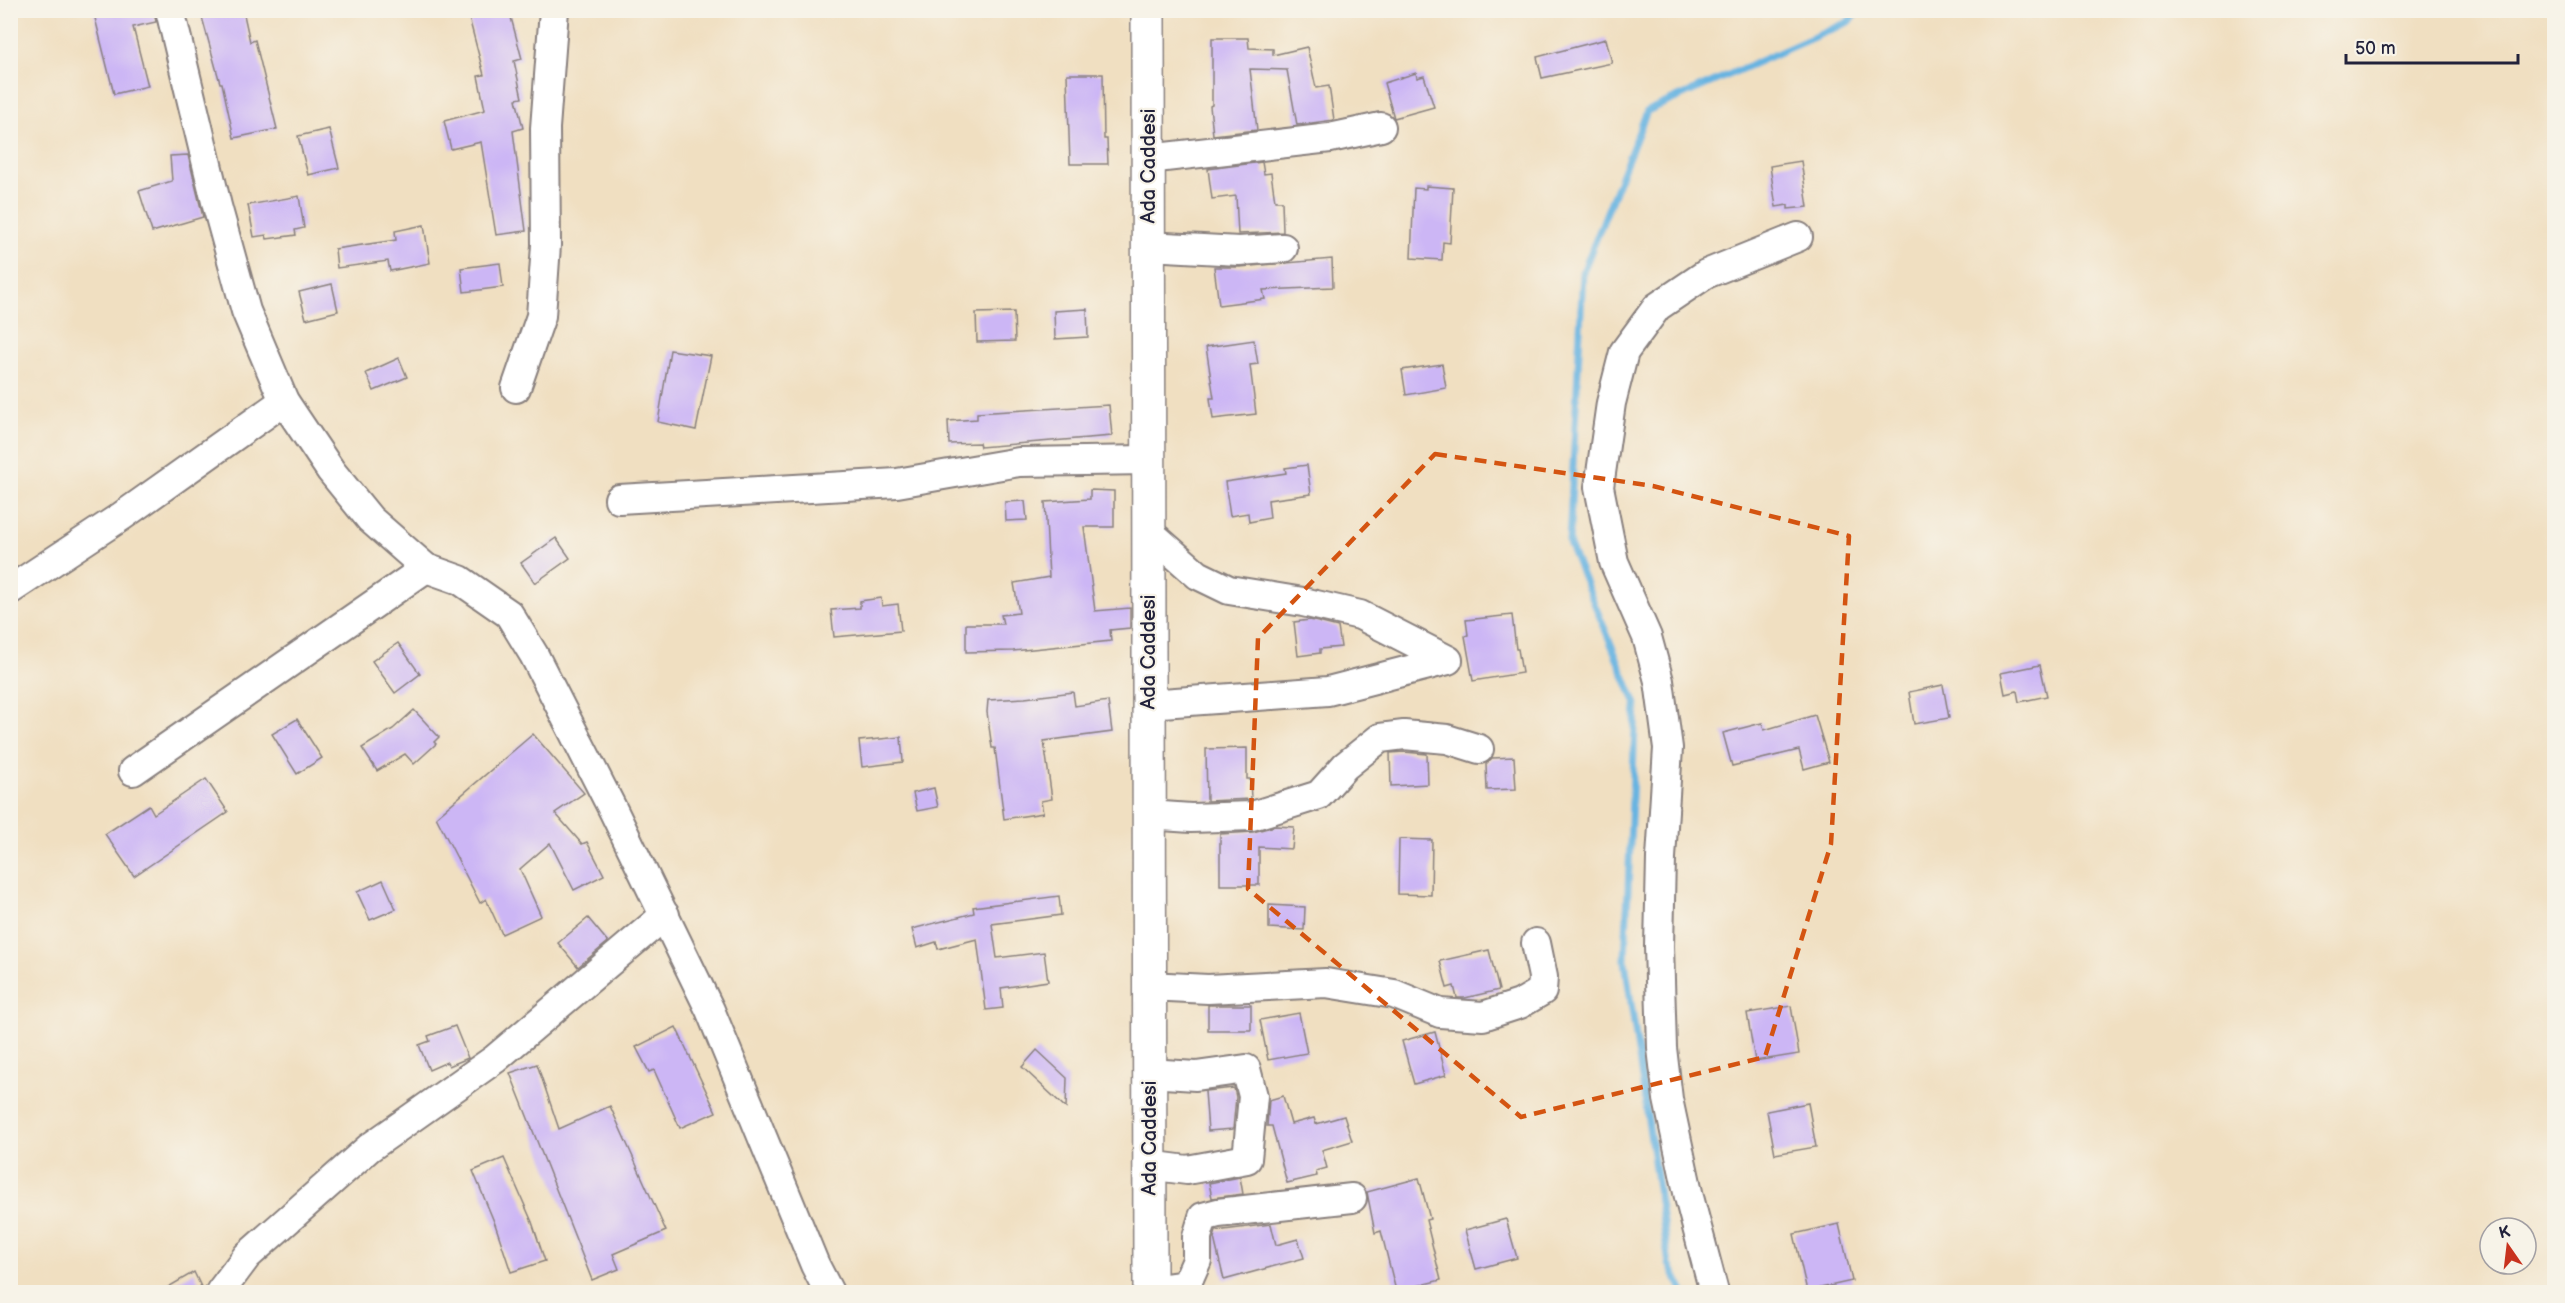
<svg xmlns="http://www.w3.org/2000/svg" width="2565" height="1303" viewBox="0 0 2565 1303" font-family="'Balsamiq Sans',sans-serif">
	<rect width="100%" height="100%" fill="#f7f3e8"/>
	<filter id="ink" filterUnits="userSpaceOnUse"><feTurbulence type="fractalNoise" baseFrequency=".0167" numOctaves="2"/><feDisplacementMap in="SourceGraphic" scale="12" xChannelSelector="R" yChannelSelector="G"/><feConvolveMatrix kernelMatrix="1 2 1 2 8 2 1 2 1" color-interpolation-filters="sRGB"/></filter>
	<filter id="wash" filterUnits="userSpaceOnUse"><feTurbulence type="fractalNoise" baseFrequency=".008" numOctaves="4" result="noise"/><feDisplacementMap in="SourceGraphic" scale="24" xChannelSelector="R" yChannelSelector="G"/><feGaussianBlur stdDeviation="1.35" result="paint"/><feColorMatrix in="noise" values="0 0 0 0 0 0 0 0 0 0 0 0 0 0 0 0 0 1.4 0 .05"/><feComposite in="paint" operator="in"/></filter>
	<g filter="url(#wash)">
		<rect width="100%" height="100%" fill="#f0dfc1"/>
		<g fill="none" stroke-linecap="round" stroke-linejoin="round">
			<polyline stroke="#68b4e1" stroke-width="7" points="1683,1292 1669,1264 1625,961 1636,704 1569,543 1583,272 1647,111 1848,22 1860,10"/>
		</g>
		<g id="blocks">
			<g fill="#ccb6f5">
				<polygon points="93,10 154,10 156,22 133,27 148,86 114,94"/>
				<polygon points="200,10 243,10 250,42 255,40 277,129 234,138 222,83 220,83"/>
				<polygon points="467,10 509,10 522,59 514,61 522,98 516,99 523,128 513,131 526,231 496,235 481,142 451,149 444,121 485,110 478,76 484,75"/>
				<polygon points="1212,38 1248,38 1249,48 1273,49 1273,55 1307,47 1316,88 1329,86 1334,120 1297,125 1287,70 1250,69 1257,130 1213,135 1210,106 1212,105"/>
				<polygon points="1606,39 1612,63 1542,78 1537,57"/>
				<polygon points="1416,73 1417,78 1424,76 1434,107 1394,118 1384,83"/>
				<polygon points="1067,74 1103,74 1104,139 1107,139 1108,164 1070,164"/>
				<polygon points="329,129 339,168 308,175 298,136"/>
				<polygon points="188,155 203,217 152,232 139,191 172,181 170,156"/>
				<polygon points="1801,161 1808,207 1788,209 1788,205 1776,207 1770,166"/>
				<polygon points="1262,162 1264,174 1271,173 1275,201 1282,201 1283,232 1238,234 1236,196 1212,199 1208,169"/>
				<polygon points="1426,186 1453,188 1450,243 1443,242 1442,260 1411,258 1414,188 1426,189"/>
				<polygon points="299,196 304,228 295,230 296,235 267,239 266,235 254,237 248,205"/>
				<polygon points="424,225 430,263 390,271 388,261 337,268 335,249 396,240 395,231"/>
				<polygon points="1332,259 1333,287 1263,290 1265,299 1219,305 1214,267 1240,267"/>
				<polygon points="500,263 503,287 464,292 461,268"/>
				<polygon points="332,284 338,311 306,319 299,292"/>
				<polygon points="1087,309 1088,337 1055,339 1054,311"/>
				<polygon points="1014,312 1015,341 977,342 976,313"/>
				<polygon points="1254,340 1258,364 1250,365 1256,414 1213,419 1210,398 1214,398 1206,347"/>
				<polygon points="670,350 711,356 696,430 658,422"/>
				<polygon points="399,358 407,377 374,391 366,373"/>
				<polygon points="1442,364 1446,388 1406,395 1402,370"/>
				<polygon points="1109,405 1112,436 980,447 979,443 949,444 948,421 977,419 977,413"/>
				<polygon points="1307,465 1311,494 1268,500 1270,518 1249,522 1248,513 1230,516 1225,482 1286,473 1285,468"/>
				<polygon points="1090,490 1114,491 1114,527 1084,527 1095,611 1130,608 1130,628 1110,630 1111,641 1013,651 966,652 966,624 1003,624 1001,615 1019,613 1014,583 1049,577 1045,502 1090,499"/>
				<polygon points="1025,501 1027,520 1006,521 1005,502"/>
				<polygon points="556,538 570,558 535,583 521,563"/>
				<polygon points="881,598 882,606 898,604 901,631 834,637 831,610 860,608 860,601"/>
				<polygon points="1512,615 1516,649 1518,649 1522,673 1473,681 1465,636 1468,635 1466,620"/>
				<polygon points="1310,620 1338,627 1341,647 1320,649 1320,653 1298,656 1294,622"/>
				<polygon points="398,643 420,674 395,693 372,661"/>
				<polygon points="2040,665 2047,696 2019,702 2017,691 2005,694 2001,673"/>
				<polygon points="1943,685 1949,718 1914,724 1909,692"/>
				<polygon points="1073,692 1075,706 1108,701 1112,732 1044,741 1052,799 1041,801 1043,813 1004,819 995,748 992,748 987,712 988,700 1025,698"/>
				<polygon points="414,710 439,737 434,742 436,744 414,764 405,754 377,771 362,748 393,729"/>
				<polygon points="1815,715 1829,762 1804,769 1799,750 1732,766 1723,733 1762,723 1764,730"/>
				<polygon points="297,719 322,758 297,774 272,734"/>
				<polygon points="533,734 584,793 555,813 582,844 587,842 604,875 574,890 550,843 520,869 541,916 502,934 486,899 480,903 436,817"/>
				<polygon points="901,737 903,762 862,767 859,741"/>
				<polygon points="1247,748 1247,779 1250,779 1251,799 1207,801 1206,749"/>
				<polygon points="1404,752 1427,754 1428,784 1391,786 1390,753"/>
				<polygon points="1514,757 1516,789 1487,790 1486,764 1492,758"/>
				<polygon points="206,779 228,812 134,876 105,834 149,805 154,814"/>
				<polygon points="934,788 938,807 917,811 913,793"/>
				<polygon points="1275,826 1294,827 1292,849 1259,847 1259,885 1220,885 1220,834 1253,832"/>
				<polygon points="1399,839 1432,840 1431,895 1398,894"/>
				<polygon points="383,880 396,909 370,920 357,892"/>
				<polygon points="1059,896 1061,915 992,924 997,958 1044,952 1048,981 1001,988 1003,1008 986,1010 977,939 938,949 936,942 917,948 912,929 974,913 973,907"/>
				<polygon points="1269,905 1305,907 1304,930 1269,928"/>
				<polygon points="588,918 608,942 578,967 558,943"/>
				<polygon points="1489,950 1499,990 1465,998 1457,998 1454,986 1447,988 1440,961"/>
				<rect x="1208" y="1005" width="43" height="25"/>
				<polygon points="1791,1006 1799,1054 1755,1061 1747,1013"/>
				<polygon points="1299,1013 1307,1053 1268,1060 1260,1020"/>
				<polygon points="455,1026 468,1058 449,1066 447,1062 429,1070 419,1045 430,1041 428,1036"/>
				<polygon points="676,1027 716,1112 680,1128 654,1070 649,1072 636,1047"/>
				<polygon points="1435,1032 1446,1075 1414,1084 1402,1041"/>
				<polygon points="1037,1050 1067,1078 1066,1108 1022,1067"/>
				<polygon points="537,1064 559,1129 610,1106 666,1231 613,1254 619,1269 592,1280 510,1073"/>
				<polygon points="1234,1088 1236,1097 1233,1129 1208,1131 1205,1091"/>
				<polygon points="1283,1096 1291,1124 1314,1118 1316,1124 1344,1116 1352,1141 1322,1150 1327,1168 1316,1171 1317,1176 1287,1183 1272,1126 1267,1126 1269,1100"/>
				<polygon points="1808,1103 1816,1147 1775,1154 1767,1111"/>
				<polygon points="504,1158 532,1222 545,1261 511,1272 495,1224 473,1171"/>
				<polygon points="1240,1177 1243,1194 1212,1198 1209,1183"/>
				<polygon points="1419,1178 1430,1219 1426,1220 1441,1280 1396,1291 1381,1231 1375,1233 1367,1192"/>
				<polygon points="1506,1219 1517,1258 1476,1269 1465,1230"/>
				<polygon points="1271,1224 1276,1245 1298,1239 1304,1258 1224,1280 1214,1238 1216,1231"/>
				<polygon points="1839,1224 1852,1281 1807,1291 1794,1234"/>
				<polygon points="194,1272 204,1293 158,1293"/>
			</g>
		</g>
	</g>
	<g filter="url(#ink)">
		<use href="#blocks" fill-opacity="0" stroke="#89807e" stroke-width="1.5"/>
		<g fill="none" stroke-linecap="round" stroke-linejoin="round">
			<g stroke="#89807e" stroke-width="32">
				<g id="minor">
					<polyline points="170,10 217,206 246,311 284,401 331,471 370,519 426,568 460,580 509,614 534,655 613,810 710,1010 815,1265 829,1292"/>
					<polyline points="1148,159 1330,138 1381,127"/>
					<polyline points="1148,246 1239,251 1283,248"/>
					<polyline points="516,388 541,316 546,245 545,128 554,10"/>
					<polyline points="619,499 897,483 1019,462 1148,460"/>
					<polyline points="10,590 122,516 284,401"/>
					<polyline points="1148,704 1328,691 1448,660 1360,615 1303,602 1229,590 1198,575 1148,531"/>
					<polyline points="133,771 426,568"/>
					<polyline points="1148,815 1191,818 1252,816 1319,795 1345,766 1380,738 1404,735 1447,739 1479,749"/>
					<polyline points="1148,986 1208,989 1326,983 1394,994 1440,1013 1483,1016 1520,1004 1542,991 1543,977 1536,943"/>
					<polyline points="1148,1073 1196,1076 1246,1069 1253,1096 1247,1159 1187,1170 1148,1165"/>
					<polyline points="1150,1290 1186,1285 1197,1260 1197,1237 1203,1217 1218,1213 1352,1198"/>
					<polyline points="220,1292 247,1256 369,1148 495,1059 665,915"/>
					<polyline points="1714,1292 1689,1197 1668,1099 1662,1048 1659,946 1661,858 1668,748 1659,681 1647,637 1614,562 1599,487 1611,403 1624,352 1657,307 1706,274 1798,237"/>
				</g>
			</g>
			<g stroke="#89807e" stroke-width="36">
				<polyline id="major" points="1148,10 1150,1292"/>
			</g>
			<use href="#minor" stroke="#fff" stroke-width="28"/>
			<use href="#major" stroke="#fff" stroke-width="33"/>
		</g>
	</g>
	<path fill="none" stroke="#d45411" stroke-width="4.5" stroke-dasharray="12 8" stroke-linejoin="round" d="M 1435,454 L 1653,486 L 1849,536 L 1831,844 L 1765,1057 L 1521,1117 L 1248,889 L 1258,638 Z"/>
	<g text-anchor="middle" stroke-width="4.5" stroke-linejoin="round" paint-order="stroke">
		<g font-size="20" fill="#22223b" stroke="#f7f3e8">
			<text transform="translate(1148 166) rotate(-90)" y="7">Ada Caddesi</text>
			<text transform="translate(1148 652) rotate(-90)" y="7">Ada Caddesi</text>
			<text transform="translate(1149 1138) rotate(-90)" y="7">Ada Caddesi</text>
		</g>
	</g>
	<rect width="2565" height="1303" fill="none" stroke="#f7f3e8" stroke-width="36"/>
	<g transform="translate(2508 1246) rotate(346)"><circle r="28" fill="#f7f3e8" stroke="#a29fa3" stroke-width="1.5"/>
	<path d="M0-4.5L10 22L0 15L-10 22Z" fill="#c8321e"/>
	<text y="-9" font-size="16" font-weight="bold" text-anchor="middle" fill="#22223b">K</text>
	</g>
	<path d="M2346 54v9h172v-9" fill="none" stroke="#22223b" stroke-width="3"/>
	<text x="2355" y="54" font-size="18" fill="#22223b" stroke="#f7f3e8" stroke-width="4.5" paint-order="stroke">50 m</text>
</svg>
